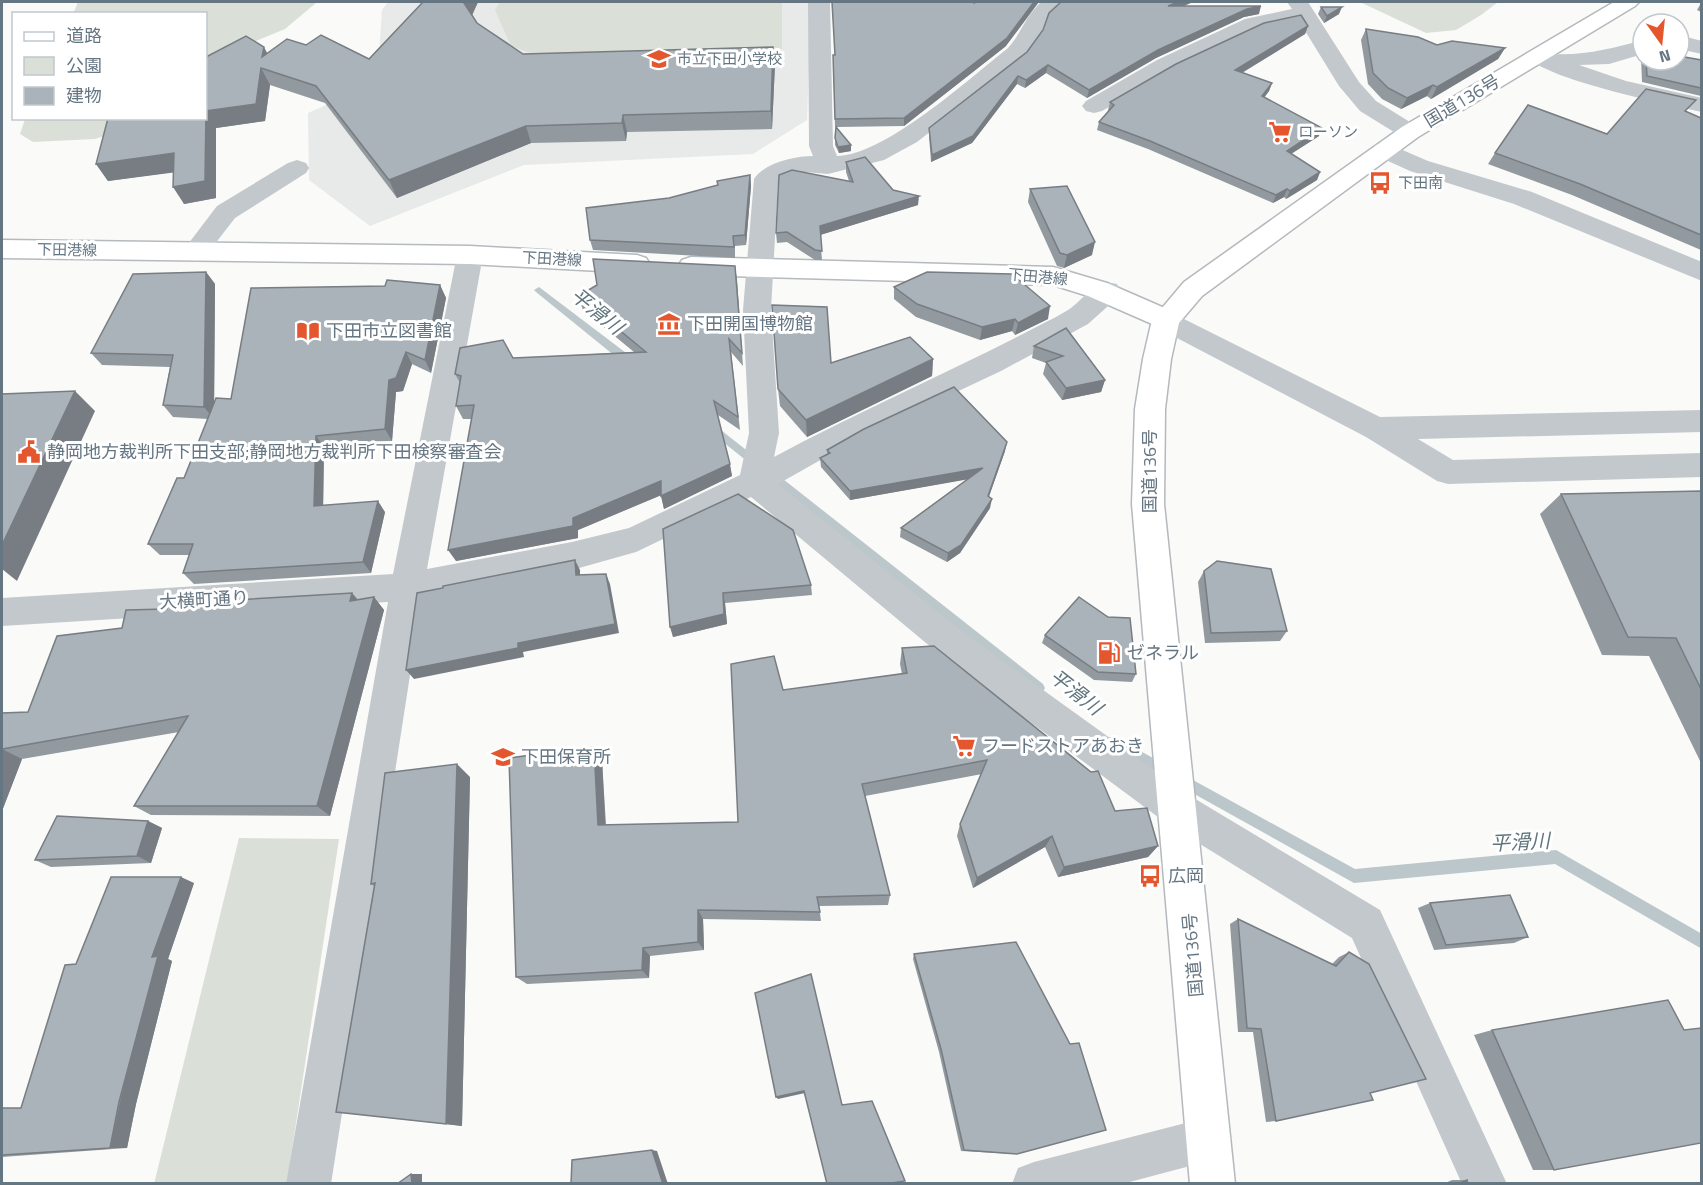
<svg xmlns="http://www.w3.org/2000/svg" width="1703" height="1185" viewBox="0 0 1703 1185" font-family="'Titillium Web','Noto Sans JP',sans-serif">
	<rect width="100%" height="100%" fill="#fafaf8"/>
	<polygon fill="#e8e9e9" points="388,2 811,2 807,120 753,154 524,165 370,226 309,180 308,113 367,87 378,69 382,10"/>
	<g fill="#dadfd7">
		<polygon points="78,2 317,2 285,29 232,51 206,74 206,14 73,14"/>
		<polygon points="500,2 782,2 782,49 545,58 511,46 495,10"/>
		<polygon points="1360,2 1498,2 1481,15 1456,30 1426,33"/>
		<polygon points="25,119 156,119 95,139 33,142 20,134"/>
		<polygon points="239,838 339,839 287,1183 154,1184"/>
	</g>
	<g fill="none" stroke-linecap="round" stroke-linejoin="round">
		<g fill="#bbc7cb" fill-rule="evenodd">
			<polygon points="539,287 634,359 635,362 634,365 626,365 536,292 534,290"/>
			<polygon points="712,423 1043,684 1045,688 1043,692 1039,694 1035,692 708,430 707,427"/>
			<polygon points="1113,736 1355,869 1556,850 1702,934 1702,949 1555,864 1354,883 1108,746 1106,742 1108,738"/>
		</g>
		<g stroke="#b5babe" stroke-width="3">
			<g id="major">
				<polygon points="2,240 470,246 637,255 646,258 650,264 646,270 637,273 470,264 2,258"/>
				<polygon points="691,257 1053,267 1107,283 1176,313 1180,320 1176,327 1166,330 1088,296 1053,285 691,275 682,272 678,266 682,260"/>
			</g>
		</g>
		<g stroke="#b4b9bd" stroke-width="3">
			<polygon id="highway" points="1614,2 1639,2 1635,6 1418,137 1202,296 1179,323 1171,359 1165,409 1164,504 1235,1184 1190,1184 1132,504 1135,409 1143,359 1152,320 1184,282 1402,127"/>
		</g>
		<g fill="#c3c8cc" fill-rule="evenodd">
			<path d="M 808,2 L 830,2 L 833,146 L 837,156 C 884,156 970,78 1008,48 C 1023,31 1024,18 1041,2 L 1064,2 L 1046,20 L 1040,37 L 1024,58 L 917,142 L 884,160 L 828,174 L 805,172 L 778,183 L 771,310 L 779,433 L 774,457 C 863,409 955,370 1044,323 C 1052,319 1060,315 1068,310 C 1085,299 1094,278 1117,284 L 1120,291 L 1117,298 L 1088,324 L 1001,371 L 863,436 L 778,484 L 968,636 L 1192,797 L 1380,910 L 1507,1184 L 1462,1184 L 1352,938 L 1166,823 L 944,658 L 751,497 L 636,552 L 572,570 L 422,598 L 331,1184 L 286,1184 L 388,602 L 2,626 L 2,598 L 393,574 L 457,255 L 461,249 L 470,246 L 479,249 L 483,255 L 427,569 L 572,542 L 629,528 L 740,475 L 749,433 L 743,310 L 754,179 C 764,163 795,156 813,156 L 809,146 Z"/>
			<polygon points="1287,2 1308,2 1359,82 1376,101 1418,127 1422,132 1418,137 1410,139 1402,137 1360,111 1339,86 1299,21 1260,29 1173,70 1102,111 1094,113 1086,111 1082,106 1086,101 1157,60 1245,19 1292,9"/>
			<polygon points="1679,35 1702,41 1702,54 1679,49"/>
			<path d="M 1643,40 L 1643,54 L 1609,64 L 1579,65 L 1626,81 L 1702,98 L 1702,112 C 1670,105 1543,79 1527,56 L 1530,51 C 1540,49 1544,53 1553,54 C 1583,56 1614,48 1643,40 Z"/>
			<polygon points="1384,142 1428,161 1532,192 1702,262 1702,281 1514,204 1410,171 1375,155 1372,150 1375,145"/>
			<polygon points="297,160 306,163 309,168 306,173 235,218 204,258 195,261 186,258 182,252 217,206 288,163"/>
			<polygon points="1166,310 1380,417 1702,410 1702,432 1418,439 1453,460 1702,453 1702,477 1448,484 1437,481 1366,437 1156,327 1152,320 1156,313"/>
			<polygon points="1209,1117 1225,1123 1231,1139 1225,1155 1209,1161 1122,1184 1012,1184 1018,1168 1034,1162"/>
		</g>
		<use href="#major" fill="#fff" fill-rule="evenodd"/>
		<use href="#highway" fill="#fff" fill-rule="evenodd"/>
	</g>
	<g fill="#929a9f">
		<polygon points="423,2 478,2 472,15 477,23 523,54 773,47 775,64 772,129 627,132 626,141 531,143 397,198 325,103 270,85 265,121 216,128 216,198 184,204 173,172 108,181 96,164 206,118 267,54 306,45 369,59"/>
		<polygon points="831,2 973,2 1006,46 904,126 837,127 851,151 839,153 835,145 836,127 835,127 833,55 835,55 832,2"/>
		<polygon points="1701,3 1701,12 1697,10"/>
		<polygon points="1183,6 1259,14 1244,17 1156,58 1087,98 1046,73 1025,88 1017,84 972,143 931,162 929,136 929,128 1027,52 1043,30"/>
		<polygon points="1321,7 1339,14 1324,23 1318,14"/>
		<polygon points="1308,26 1305,34 1242,73 1272,83 1269,91 1264,98 1319,136 1291,154 1320,172 1317,180 1286,199 1284,197 1273,203 1148,149 1097,130 1099,122 1109,111 1108,110 1110,102"/>
		<polygon points="1366,29 1437,45 1505,48 1498,59 1431,99 1427,96 1401,109 1382,99 1368,84 1361,40"/>
		<polygon points="1643,54 1643,60 1701,60 1701,96 1642,82 1641,57"/>
		<polygon points="1687,112 1701,118 1701,250 1572,195 1488,164 1495,153 1607,134"/>
		<polygon points="846,162 918,205 820,235 822,260 815,260 787,242 777,243 776,233 849,181 846,172"/>
		<polygon points="750,175 751,186 746,245 735,246 735,258 593,250 590,240 669,198 717,185 717,181"/>
		<polygon points="1030,189 1092,255 1064,268 1057,266 1028,202"/>
		<polygon points="735,266 743,366 731,352 740,430 718,415 732,476 664,509 661,495 578,530 578,538 456,561 472,419 463,419 456,406 460,383 455,374 513,358 634,352 583,310 578,296"/>
		<polygon points="206,272 215,284 214,402 231,399 440,285 446,298 431,373 412,364 403,391 396,392 392,441 324,447 323,505 385,512 371,573 194,584 183,573 189,555 160,555 148,544 184,478 208,419 173,417 163,405 170,367 102,365 91,353"/>
		<polygon points="894,287 1048,319 1015,335 1012,331 980,340 916,317 894,299"/>
		<polygon points="1066,328 1105,380 1101,392 1062,400 1043,374 1046,363 1032,358 1034,346"/>
		<polygon points="933,359 932,376 807,437 780,406 778,389 831,363"/>
		<polygon points="827,450 1005,451 989,496 990,508 960,553 947,562 900,537 901,528 967,479 850,500 821,467 820,458 827,454"/>
		<polygon points="1701,491 1701,763 1649,656 1602,655 1540,514 1561,494"/>
		<polygon points="663,529 811,585 812,595 725,603 727,624 673,637"/>
		<polygon points="1204,571 1287,631 1280,641 1205,643 1198,582"/>
		<polygon points="352,593 358,600 374,597 384,610 330,816 151,815 134,806 179,732 22,759 2,811 2,713 28,712 122,628 167,609"/>
		<polygon points="1108,617 1136,674 1132,682 1094,680 1042,643 1045,635"/>
		<polygon points="902,648 1115,811 1158,846 1148,857 1058,877 1045,847 973,888 957,836 960,824 982,774 865,796 890,895 888,905 819,906 821,921 703,919 704,950 650,956 649,978 527,984 516,977 594,747 602,760 606,825 738,822 783,690 902,674 900,664"/>
		<polygon points="470,777 462,1126 336,1112 374,886 371,884"/>
		<polygon points="148,821 162,828 151,863 51,867 35,860"/>
		<polygon points="194,883 168,959 172,961 136,1104 127,1148 2,1157 2,1108 21,1108 76,964"/>
		<polygon points="1430,903 1528,937 1514,943 1434,950 1418,908"/>
		<polygon points="1238,919 1332,964 1339,957 1349,952 1370,1093 1276,1121 1266,1122 1253,1032 1238,1032 1230,924"/>
		<polygon points="914,954 1017,1154 1014,1154 961,1151 939,1052 913,959"/>
		<polygon points="1492,1030 1554,1170 1533,1170 1474,1035"/>
		<polygon points="1452,1180 1467,1180 1468,1184 1443,1184"/>
	</g>
	<g fill="#777d82">
		<polygon points="465,2 478,2 470,20 464,3"/>
		<polygon points="1034,2 1039,2 1006,46 904,126 904,118"/>
		<polygon points="1178,2 1193,2 1166,14 1168,6"/>
		<polygon points="1261,6 1259,14 1244,17 1156,58 1087,98 1089,90 1158,50 1247,9"/>
		<polygon points="1342,7 1339,14 1324,23 1327,16"/>
		<polygon points="1308,26 1305,34 1233,78 1235,70"/>
		<polygon points="264,47 273,64 262,57"/>
		<polygon points="773,47 775,64 772,129 771,111"/>
		<polygon points="1505,48 1498,59 1431,99 1437,87"/>
		<polygon points="1048,65 1046,73 1025,88 1026,80"/>
		<polygon points="261,68 270,85 265,121 216,128 216,198 184,204 173,187 206,111"/>
		<polygon points="1018,76 1017,84 972,143 931,162 932,155"/>
		<polygon points="1272,83 1269,91 1259,104 1262,96"/>
		<polygon points="1433,85 1427,96 1401,109 1407,98"/>
		<polygon points="623,115 627,132 626,141 622,123"/>
		<polygon points="526,126 531,143 397,198 389,180"/>
		<polygon points="1322,128 1319,136 1283,159 1287,151"/>
		<polygon points="851,145 851,151 839,153 838,147"/>
		<polygon points="174,153 185,171 108,181 96,164"/>
		<polygon points="1320,172 1317,180 1286,199 1290,191"/>
		<polygon points="750,175 751,186 746,245 745,235"/>
		<polygon points="1287,189 1284,197 1273,203 1276,195"/>
		<polygon points="919,196 918,205 820,235 820,226"/>
		<polygon points="1095,242 1092,255 1064,268 1067,255"/>
		<polygon points="735,266 737,280 743,366 742,353"/>
		<polygon points="206,272 215,284 214,419 204,407"/>
		<polygon points="440,285 446,298 431,373 425,360"/>
		<polygon points="1050,306 1048,319 1015,335 1018,323"/>
		<polygon points="1015,319 1012,331 980,340 982,327"/>
		<polygon points="406,352 412,364 403,391 396,392 392,441 385,429 389,380"/>
		<polygon points="933,359 932,376 807,437 806,420"/>
		<polygon points="1105,380 1101,392 1062,400 1066,388"/>
		<polygon points="75,391 95,411 17,581 2,569 2,545"/>
		<polygon points="316,436 324,447 323,517 314,506"/>
		<polygon points="1007,442 1005,451 986,505 988,496"/>
		<polygon points="730,464 732,476 664,509 661,496"/>
		<polygon points="983,468 981,477 850,500 850,491"/>
		<polygon points="661,481 664,494 578,530 578,538 456,561 448,550"/>
		<polygon points="992,499 990,508 960,553 947,562 948,553"/>
		<polygon points="378,501 385,512 371,573 363,562"/>
		<polygon points="575,560 580,570 580,585 576,575"/>
		<polygon points="606,574 610,584 619,633 523,652 524,657 414,679 406,670"/>
		<polygon points="352,593 363,606 350,601"/>
		<polygon points="723,593 725,603 727,624 673,637 670,627"/>
		<polygon points="374,597 384,610 330,816 317,806"/>
		<polygon points="594,747 602,760 606,836 598,825"/>
		<polygon points="2,749 22,759 2,811"/>
		<polygon points="457,764 470,777 462,1126 446,1124"/>
		<polygon points="148,821 162,828 151,863 137,856"/>
		<polygon points="1052,836 1045,847 973,888 977,878"/>
		<polygon points="1158,846 1148,857 1058,877 1064,867"/>
		<polygon points="181,877 194,883 168,959 172,961 136,1104 127,1148 110,1148 152,957"/>
		<polygon points="698,910 703,919 704,950 698,942"/>
		<polygon points="643,948 650,956 649,978 642,970"/>
		<polygon points="804,1091 805,1093 778,1099 776,1097"/>
		<polygon points="652,1150 657,1151 668,1184 663,1184"/>
		<polygon points="411,1174 422,1174 422,1184 412,1184"/>
	</g>
	<g fill="#aab3b9" stroke="#777d82" stroke-width="1.5">
		<polygon points="423,2 465,2 464,3 477,23 523,54 773,47 771,111 623,115 622,123 526,126 389,180 316,86 261,68 256,104 206,111 205,181 173,187 174,153 96,164 108,118 206,118 206,57 246,36 264,47 262,57 287,39 306,45 321,35 369,59"/>
		<polygon points="832,2 973,2 974,3 976,2 1034,2 1007,38 904,118 835,119 833,55 835,55"/>
		<polygon points="1061,2 1178,2 1168,6 1261,6 1247,9 1158,50 1089,90 1048,65 1026,80 1018,76 973,136 932,155 929,128 1027,52 1043,30 1049,13"/>
		<polygon points="1321,7 1342,7 1327,16"/>
		<polygon points="1301,15 1308,26 1235,70 1272,83 1262,96 1322,128 1287,151 1320,172 1290,191 1287,189 1276,195 1150,141 1099,122 1114,105 1110,102 1176,64 1264,23"/>
		<polygon points="1366,29 1418,37 1437,45 1452,41 1505,48 1437,87 1433,85 1407,98 1388,88 1373,73"/>
		<polygon points="1679,56 1701,60 1701,88 1647,76 1646,60 1679,60"/>
		<polygon points="1646,89 1696,100 1685,111 1701,118 1701,235 1580,184 1495,153 1528,105 1607,134"/>
		<polygon points="836,127 851,145 838,147 835,138"/>
		<polygon points="865,157 893,190 919,196 820,226 822,251 815,250 787,232 776,233 779,175 792,170 853,182 846,162"/>
		<polygon points="750,175 745,235 733,236 734,247 590,240 586,208 669,198 718,185 717,181"/>
		<polygon points="1067,186 1095,242 1067,255 1060,253 1030,189"/>
		<polygon points="593,259 735,266 742,353 729,339 738,417 714,401 730,464 661,496 661,481 573,518 573,526 448,550 474,405 456,406 461,376 455,374 460,348 503,340 513,358 646,352 578,296 597,285"/>
		<polygon points="206,272 204,407 163,405 173,355 91,353 133,274"/>
		<polygon points="927,272 1012,274 1050,306 1018,323 1015,319 982,327 917,304 894,287"/>
		<polygon points="387,280 440,285 425,360 406,352 396,378 389,380 385,429 316,436 314,506 378,501 363,562 183,573 193,544 148,544 177,478 184,478 216,398 231,399 251,288 385,286"/>
		<polygon points="772,305 827,307 831,363 910,337 933,359 806,420 778,389"/>
		<polygon points="1066,328 1105,380 1066,388 1046,362 1063,356 1034,346"/>
		<polygon points="954,387 1007,442 988,496 992,499 961,545 948,553 901,528 983,468 850,491 820,458 830,453 827,450 864,429"/>
		<polygon points="75,391 2,545 2,394"/>
		<polygon points="1701,491 1701,689 1676,638 1628,637 1561,494"/>
		<polygon points="738,494 793,530 811,585 723,593 724,614 670,627 663,529"/>
		<polygon points="575,560 576,575 606,574 615,624 518,643 518,648 406,670 417,593 443,588 443,586"/>
		<polygon points="1217,561 1271,569 1287,631 1211,633 1204,571"/>
		<polygon points="352,593 350,601 374,597 317,806 134,806 188,716 2,749 2,713 28,712 57,636 122,628 126,610 167,609 168,604"/>
		<polygon points="1079,597 1108,617 1130,618 1136,674 1098,672 1045,635"/>
		<polygon points="934,646 1091,772 1098,771 1115,811 1147,808 1158,846 1064,867 1052,836 977,878 960,824 987,760 862,784 890,895 817,897 820,912 698,910 698,942 643,948 642,970 516,977 509,758 594,747 598,825 738,822 731,664 774,656 783,690 907,673 902,648"/>
		<polygon points="457,764 446,1124 336,1112 375,883 371,884 385,773"/>
		<polygon points="57,816 148,821 137,856 35,860"/>
		<polygon points="111,877 181,877 152,957 158,956 119,1102 110,1148 2,1155 2,1108 21,1108 65,965 76,964"/>
		<polygon points="1510,895 1528,937 1446,945 1430,903"/>
		<polygon points="1238,919 1336,966 1349,952 1369,964 1426,1079 1370,1093 1373,1100 1276,1121 1261,1029 1247,1028"/>
		<polygon points="1016,942 1070,1044 1079,1043 1106,1130 1017,1154 964,1150 941,1049 914,954"/>
		<polygon points="811,974 842,1105 872,1101 905,1181 885,1184 827,1184 804,1091 776,1097 755,993"/>
		<polygon points="1668,1000 1684,1030 1701,1028 1701,1143 1554,1170 1492,1030"/>
		<polygon points="652,1150 663,1184 571,1184 572,1160"/>
		<polygon points="411,1174 412,1184 397,1184"/>
		<polygon points="1467,1180 1468,1184 1457,1184"/>
	</g>
	<defs>
		<g id="school-bare" transform="scale(1.8)"><path d="M0-5L7-2L0 1L-7-2ZM-4 1L0 2.5L4 1V4Q0 6-4 4Z" fill="#e4572e" stroke="#fff" stroke-width="2.5" paint-order="stroke"/></g>
		<g id="supermarket-bare" transform="scale(1.8)"><path d="M-6-5.5h2.5l.6 2H6L4.5 2H-2.5L-4.4-4H-6ZM-1.5 3.2a1.3 1.3 0 1 0 .1 0ZM3 3.2a1.3 1.3 0 1 0 .1 0Z" fill="#e4572e" stroke="#fff" stroke-width="2.5" paint-order="stroke"/></g>
		<g id="bus-bare" transform="scale(1.8)"><path d="M-5-6H5V4H4V6H2V4H-2V6H-4V4H-5ZM-3.5-4V0h7V-4ZM-3.5 1.2v1.5H-2V1.2ZM2 1.2v1.5H3.5V1.2Z" fill="#e4572e" stroke="#fff" stroke-width="2.5" paint-order="stroke"/></g>
		<g id="museum-bare" transform="scale(1.8)"><path d="M0-6L6-3V-2H-6V-3ZM-5-1h2V3h-2ZM-1-1h2V3h-2ZM3-1h2V3H3ZM-6 4H6V6H-6Z" fill="#e4572e" stroke="#fff" stroke-width="2.5" paint-order="stroke"/></g>
		<g id="library-bare" transform="scale(1.8)"><path d="M-6-4Q-3-5.5-.7-3.5V5Q-3 3-6 4ZM6-4Q3-5.5 .7-3.5V5Q3 3 6 4Z" fill="#e4572e" stroke="#fff" stroke-width="2.5" paint-order="stroke"/></g>
		<g id="civic-bare" transform="scale(1.8)"><path d="M-.6-6.5H3V-4.5H.6V-3L4-1V1h2V6H-6V1h2V-1L-.6-3ZM-1.2 2.5V6h2.4V2.5Z" fill="#e4572e" stroke="#fff" stroke-width="2.5" paint-order="stroke"/></g>
		<g id="fuel-bare" transform="scale(1.8)"><path d="M-5.5-6h7V0h2V4h1.3V-2.5L3-4.5l.8-.8L6-3V5H2.5V1h-1V6h-7ZM-4.2-4.7v3.2H.2V-4.7Z" fill="#e4572e" stroke="#fff" stroke-width="2.5" paint-order="stroke"/></g>
	</defs>
	<g fill-rule="evenodd">
		<use href="#school-bare" x="659" y="59"/>
		<use href="#supermarket-bare" x="1280" y="132"/>
		<use href="#bus-bare" x="1380" y="183"/>
		<use href="#museum-bare" x="669" y="324"/>
		<use href="#library-bare" x="308" y="331"/>
		<use href="#civic-bare" x="29" y="452"/>
		<use href="#fuel-bare" x="1109" y="653"/>
		<use href="#supermarket-bare" x="964" y="746"/>
		<use href="#school-bare" x="503" y="757"/>
		<use href="#bus-bare" x="1150" y="876"/>
	</g>
	<g text-anchor="middle" stroke-width="6" stroke-linejoin="round" paint-order="stroke">
		<g font-size="15" fill="#657683" stroke="#fff" text-anchor="start">
			<text x="677" y="64">市立下田小学校</text>
			<text x="1298" y="137">ローソン</text>
			<text x="1398" y="188">下田南</text>
		</g>
		<g font-size="15" fill="#657683" stroke="#fff">
			<text transform="translate(67 250) rotate(1)" y="5">下田港線</text>
			<text transform="translate(552 259) rotate(3)" y="5">下田港線</text>
			<text transform="translate(1038 277) rotate(5)" y="5">下田港線</text>
		</g>
		<g font-size="18" fill="#657683" stroke="#fff">
			<text transform="translate(1462 101) rotate(-31)" y="6">国道136号</text>
			<text transform="translate(1150 471) rotate(-90)" y="6">国道136号</text>
			<text transform="translate(204 600) rotate(-3)" y="6">大横町通り</text>
			<text transform="translate(1193 955) rotate(-95)" y="6">国道136号</text>
		</g>
		<g font-size="18" fill="#657683" stroke="#fff" text-anchor="start">
			<text x="687" y="330">下田開国博物館</text>
			<text x="326" y="337">下田市立図書館</text>
			<text x="47" y="458">静岡地方裁判所下田支部;静岡地方裁判所下田検察審査会</text>
			<text x="1127" y="659">ゼネラル</text>
			<text x="982" y="752">フードストアあおき</text>
			<text x="521" y="763">下田保育所</text>
			<text x="1168" y="882">広岡</text>
		</g>
		<g font-size="20" font-style="italic" fill="#60757c" stroke="#fff">
			<text transform="translate(597 311) rotate(39)" y="7">平滑川</text>
			<text transform="translate(1076 692) rotate(38)" y="7">平滑川</text>
			<text transform="translate(1520 842) rotate(-3)" y="7">平滑川</text>
		</g>
	</g>
	<rect width="1703" height="1185" fill="none" stroke="#657683" stroke-width="6"/>
	<rect x="12" y="12" width="195" height="108" fill="#ffffff" stroke="#c1c8cd" stroke-width="1.5"/>
	<rect x="24" y="32" width="30" height="9" fill="#ffffff" stroke="#c1c8cd" stroke-width="1.5"/>
	<text x="66" y="42" font-size="18" fill="#657683">道路</text>
	<rect x="24" y="57" width="30" height="18" fill="#dadfd7" stroke="#c1c8cd" stroke-width="1.5"/>
	<text x="66" y="72" font-size="18" fill="#657683">公園</text>
	<rect x="24" y="87" width="30" height="18" fill="#aab3b9" stroke="#c1c8cd" stroke-width="1.5"/>
	<text x="66" y="102" font-size="18" fill="#657683">建物</text>
	<g transform="translate(1661 42) rotate(165)"><circle r="28" fill="#ffffff" stroke="#c1c8cd" stroke-width="1.5"/>
	<path d="M0-4.5L10 22L0 15L-10 22Z" fill="#e4572e"/>
	<text y="-9" font-size="16" font-weight="bold" text-anchor="middle" fill="#657683">N</text>
	</g>
</svg>
